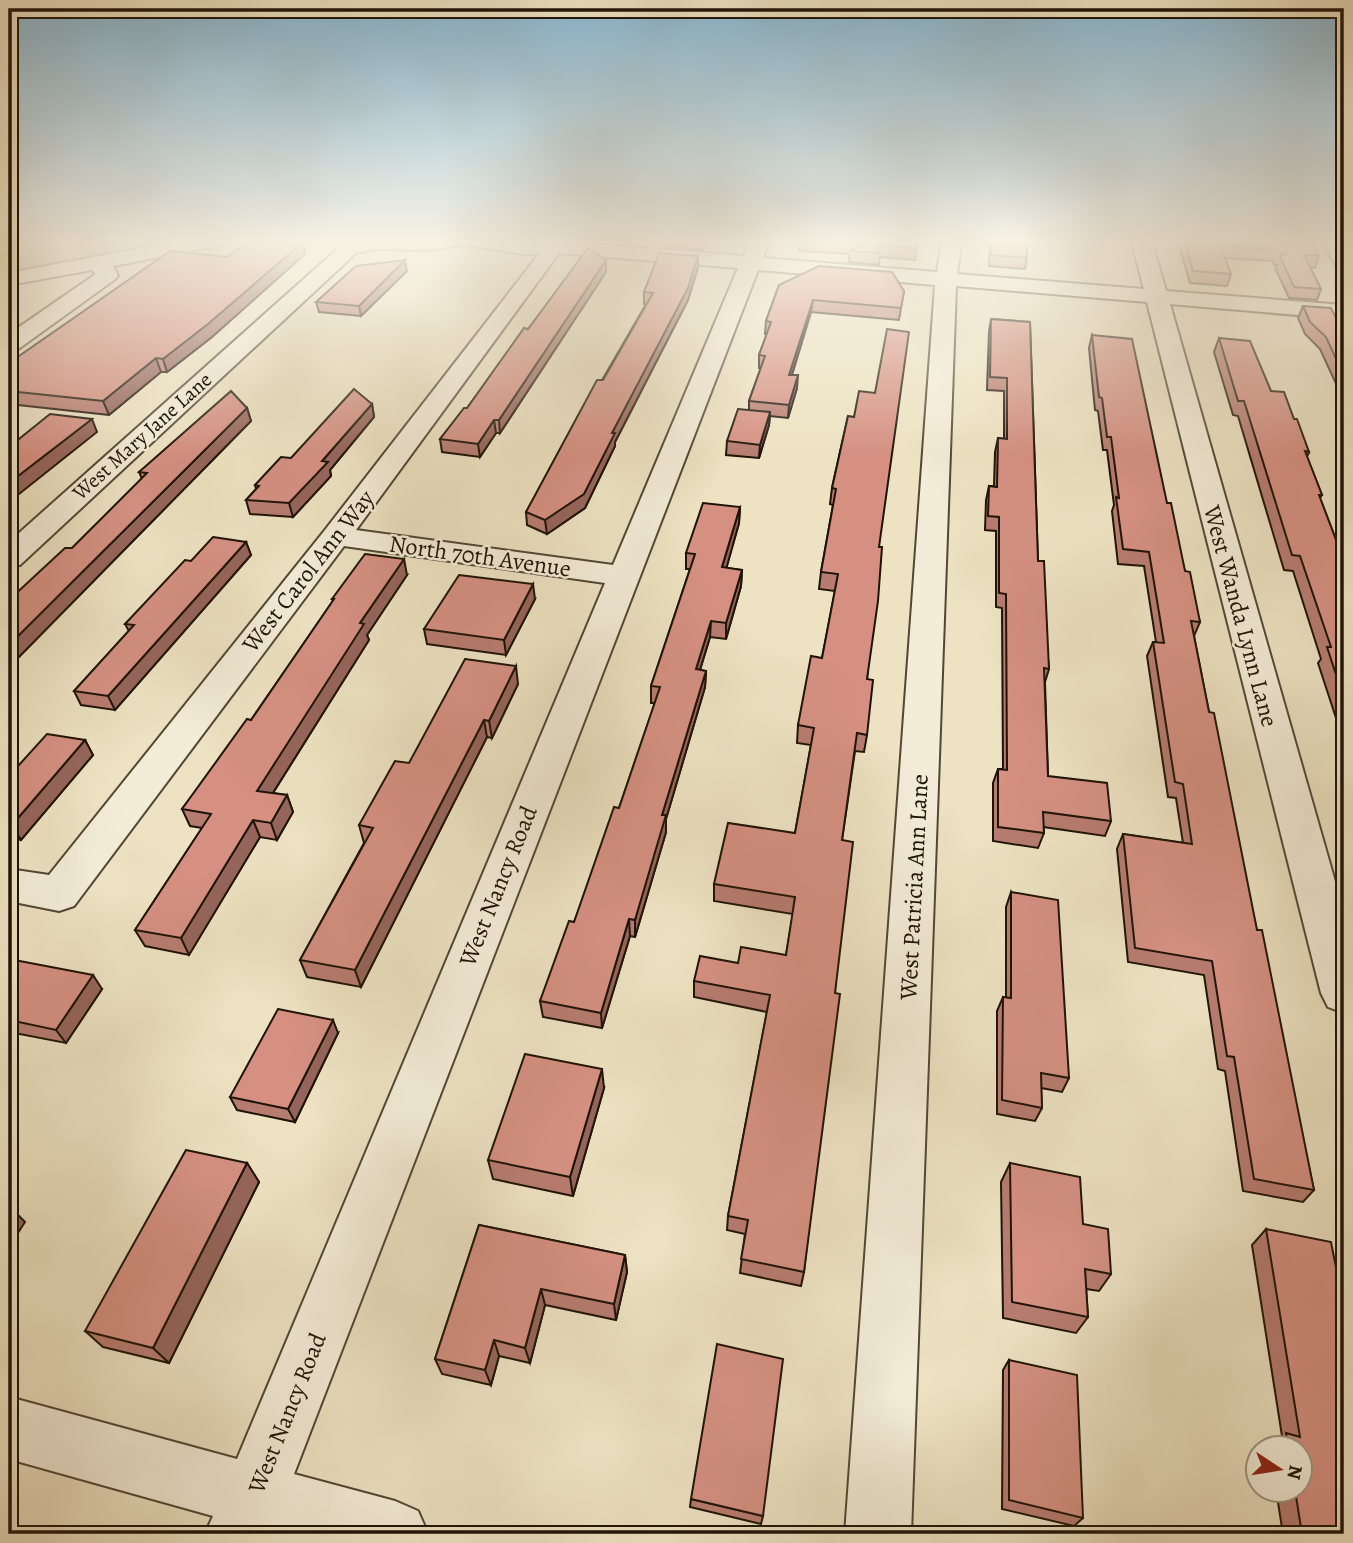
<svg xmlns="http://www.w3.org/2000/svg" width="1353" height="1543" viewBox="0 0 1353 1543" font-family="Alegreya,serif">
	<rect width="100%" height="100%" fill="#ede2c2"/>
	<filter id="stains"><feTurbulence type="fractalNoise" baseFrequency=".00286" numOctaves="4"/><feColorMatrix values="0 0 0 0 .2 0 0 0 0 .09 0 0 0 0 .02 0 0 0 .5 -.17"/></filter>
	<radialGradient id="worn" r=".72"><stop offset=".6" stop-color="#630" stop-opacity="0"/><stop offset="1" stop-color="#630" stop-opacity=".3"/></radialGradient>
	<polygon fill="#b9c392" stroke="#6c6b4d" stroke-width="2" points="9,239 188,239 9,273"/>
	<g fill="none" stroke-linecap="round" stroke-linejoin="round">
		<g stroke="#524736" stroke-width="4">
			<g id="minor">
				<polygon points="189,239 232,239 222,245 113,266 118,276 114,280 17,350 9,352 9,334 96,274 92,270 9,285 9,273"/>
				<path d="M 362,239 L 554,241 L 743,256 L 750,239 L 770,239 L 763,258 L 937,272 L 942,239 L 962,239 L 957,274 L 1144,289 L 1131,239 L 1151,239 L 1166,291 L 1344,305 L 1344,319 L 1170,304 L 1344,913 L 1344,1013 L 1328,1007 L 1321,993 L 1147,302 L 956,286 L 911,1534 L 845,1534 L 935,285 L 758,270 L 294,1474 L 395,1501 L 418,1511 L 428,1534 L 271,1532 L 271,1534 L 205,1534 L 213,1516 L 9,1459 L 9,1397 L 237,1459 L 605,583 L 344,546 L 74,906 L 59,911 L 9,901 L 9,869 L 49,875 L 325,530 L 539,254 L 523,254 L 464,244 L 430,250 L 376,249 L 356,253 L 20,565 L 9,567 L 9,542 L 342,245 ZM 559,253 L 738,268 L 613,565 L 356,530 Z"/>
				<polygon points="1321,239 1341,239 1344,245 1344,270 1337,268"/>
			</g>
		</g>
		<use href="#minor" fill="#f3ecd7" fill-rule="evenodd"/>
	</g>
	<g fill="#b77c70" stroke="#1f1308" stroke-width="2">
		<polygon points="665,239 722,239 720,242 706,240 703,250 665,247"/>
		<polygon points="800,239 918,239 915,260 880,257 879,265 849,262 849,254 799,251"/>
		<polygon points="990,239 1027,239 1027,258 1025,269 989,266"/>
		<polygon points="1177,239 1310,239 1319,256 1315,268 1310,267 1321,289 1317,300 1289,298 1275,268 1277,265 1274,265 1273,261 1224,258 1231,274 1227,286 1190,283"/>
		<polygon points="303,242 305,254 212,337 167,372 161,372 109,415 9,404 9,363 227,257"/>
		<polygon points="698,267 688,300 615,442 615,446 585,508 547,534 527,525 526,512 646,304 644,304 644,292"/>
		<polygon points="407,271 361,316 319,312 316,302"/>
		<polygon points="606,272 500,433 496,433 480,457 442,452 440,439 467,408 528,329"/>
		<polygon points="779,285 904,291 899,320 811,312 792,375 797,388 788,418 770,416 769,425 759,458 726,455 727,441 749,410 749,401 761,368 759,368 759,355 767,334 765,334 766,321"/>
		<polygon points="1303,306 1337,320 1344,326 1344,401 1320,349 1305,334 1298,318"/>
		<polygon points="991,319 1030,322 1038,561 1049,669 1045,682 1048,776 1111,821 1105,836 1043,827 1044,833 1038,848 993,841 993,783 998,769 1003,769 1002,608 996,607 996,531 985,530 986,500 989,486 994,486 995,452 998,438 1004,439 1004,391 987,390 989,331"/>
		<polygon points="1092,335 1167,503 1185,571 1200,622 1194,636 1209,712 1314,1190 1303,1202 1243,1191 1225,1071 1218,1069 1204,975 1128,962 1117,849 1123,834 1183,843 1176,798 1168,797 1147,656 1153,642 1156,642 1144,566 1118,564 1112,511 1114,505 1107,450 1103,450 1098,411 1095,410 1089,348"/>
		<polygon points="1219,338 1271,391 1294,419 1309,452 1307,457 1322,495 1320,498 1344,561 1344,725 1338,724 1318,663 1321,659 1293,571 1284,570 1238,416 1233,415 1214,352"/>
		<polygon points="372,404 374,417 330,470 331,476 293,517 250,514 246,500 256,489 255,485 291,458"/>
		<polygon points="247,408 251,421 9,667 9,600 72,548 142,479 139,472"/>
		<polygon points="848,416 879,547 867,679 867,735 864,752 855,751 842,840 835,993 804,1272 801,1286 740,1273 745,1234 727,1230 728,1216 767,1012 694,997 694,981 738,963 786,955 793,914 714,901 714,884 795,833 811,745 797,743 798,725 822,658 835,591 819,589 821,572 833,505 830,504 832,488"/>
		<polygon points="740,507 739,523 726,568 742,570 741,586 726,639 710,637 700,670 706,671 705,687 666,819 666,832 635,937 630,936 602,1028 543,1017 540,1001 574,922 619,808 655,703 651,703 651,686 690,569 686,569 686,553"/>
		<polygon points="246,542 251,555 115,710 81,705 74,691 129,631 125,624 191,561"/>
		<polygon points="407,575 367,635 369,640 273,793 287,795 293,812 277,840 260,837 189,955 145,946 135,930 202,828 190,826 182,809 251,720 333,601 332,599"/>
		<polygon points="535,599 506,655 427,644 424,629"/>
		<polygon points="518,684 492,738 487,737 361,987 307,977 300,960 364,843 359,825 409,763"/>
		<polygon points="85,740 93,755 21,840 9,837 9,776"/>
		<polygon points="1011,892 1069,1078 1062,1092 1041,1088 1042,1108 1035,1121 997,1114 997,1011 1003,997 1006,997 1006,907"/>
		<polygon points="9,959 102,989 66,1043 9,1032"/>
		<polygon points="338,1033 295,1122 237,1110 230,1097"/>
		<polygon points="604,1088 573,1196 493,1179 488,1160"/>
		<polygon points="247,1163 259,1182 169,1363 103,1347 85,1331"/>
		<polygon points="1010,1163 1083,1224 1111,1274 1099,1291 1086,1289 1088,1317 1076,1333 1003,1318 1001,1182"/>
		<polygon points="479,1225 625,1255 627,1272 616,1320 545,1305 530,1363 499,1356 491,1385 442,1374 435,1359"/>
		<polygon points="1266,1229 1344,1534 1283,1534 1276,1490 1300,1490 1300,1448 1270,1448 1269,1445 1282,1436 1252,1245"/>
		<polygon points="1009,1360 1083,1518 1074,1526 1002,1509 1003,1370"/>
		<polygon points="691,1499 763,1516 761,1524 690,1507"/>
	</g>
	<g fill="#95655b" stroke="#1f1308" stroke-width="2">
		<polygon points="703,239 706,239 703,250"/>
		<polygon points="303,242 305,254 212,337 167,372 163,359"/>
		<polygon points="698,256 698,267 688,300 615,442 615,446 585,508 547,534 545,520 612,433"/>
		<polygon points="405,260 407,271 361,316 359,306"/>
		<polygon points="606,260 606,272 500,433 499,420"/>
		<polygon points="813,300 811,312 788,387 789,375"/>
		<polygon points="156,358 161,372 109,415 103,401"/>
		<polygon points="798,375 797,388 788,418 789,405"/>
		<polygon points="372,404 374,417 330,470 331,476 293,517 289,503 322,461"/>
		<polygon points="247,408 251,421 9,667 9,645"/>
		<polygon points="770,412 769,425 759,458 760,445"/>
		<polygon points="92,419 97,432 9,502 9,483"/>
		<polygon points="494,420 496,433 480,457 478,444"/>
		<polygon points="740,507 739,523 722,584 722,567"/>
		<polygon points="246,542 251,555 115,710 108,696"/>
		<polygon points="404,559 407,575 367,635 369,640 264,807 257,791 360,623"/>
		<polygon points="742,570 741,586 726,639 726,623"/>
		<polygon points="533,584 535,599 506,655 504,640"/>
		<polygon points="711,621 710,637 695,686 696,669"/>
		<polygon points="516,666 518,684 492,738 489,721"/>
		<polygon points="706,671 705,687 666,819 666,832 635,937 635,920 662,815"/>
		<polygon points="484,720 487,737 361,987 355,970"/>
		<polygon points="85,740 93,755 21,840 12,825"/>
		<polygon points="287,795 293,812 277,840 271,823"/>
		<polygon points="253,820 260,837 189,955 181,938"/>
		<polygon points="629,919 630,936 602,1028 601,1013"/>
		<polygon points="93,975 102,989 66,1043 56,1030"/>
		<polygon points="333,1020 338,1033 295,1122 288,1109"/>
		<polygon points="602,1069 604,1088 573,1196 570,1177"/>
		<polygon points="247,1163 259,1182 169,1363 153,1348"/>
		<polygon points="13,1210 25,1222 9,1247 9,1217"/>
		<polygon points="625,1255 627,1272 616,1320 614,1304"/>
		<polygon points="541,1289 545,1305 530,1363 525,1348"/>
		<polygon points="494,1340 499,1356 491,1385 485,1370"/>
	</g>
	<g fill="#d59082" stroke="#1f1308" stroke-width="2">
		<polygon points="251,239 270,239 303,242 208,324 163,359 156,358 103,401 9,391 9,363 170,251 227,257"/>
		<polygon points="800,239 918,239 916,248 875,245 880,253 850,251 864,244"/>
		<polygon points="992,239 1027,239 1027,258 991,255"/>
		<polygon points="1184,239 1310,239 1319,256 1304,255 1321,289 1294,287 1280,257 1285,254 1278,253 1277,250 1220,246 1231,274 1193,271"/>
		<polygon points="588,248 606,260 499,420 494,420 478,444 440,439 464,408 467,408 524,328 528,329"/>
		<polygon points="659,253 698,256 688,288 612,433 615,433 584,494 545,520 526,512 597,380 603,380 653,293 644,292"/>
		<polygon points="405,260 359,306 316,302 356,266"/>
		<polygon points="819,266 892,272 904,291 901,308 813,300 789,375 798,375 789,405 749,401 765,356 759,355 771,322 766,321 779,285"/>
		<polygon points="1303,306 1331,308 1337,320 1344,326 1344,376 1326,337 1310,322"/>
		<polygon points="991,319 1030,322 1038,561 1044,561 1049,669 1044,668 1048,776 1107,783 1111,821 1043,812 1044,833 998,827 998,769 1007,770 1006,594 999,593 999,517 988,516 989,486 997,487 998,438 1007,439 1007,378 990,377"/>
		<polygon points="887,329 909,332 879,547 882,547 878,601 867,679 873,680 867,735 857,733 842,840 853,842 835,993 840,994 804,1272 741,1259 748,1220 728,1216 770,995 694,981 700,956 738,963 741,947 786,955 795,897 714,884 728,823 795,833 814,728 798,725 811,656 822,658 838,574 821,572 836,489 832,488 848,416 854,417 859,391 875,393"/>
		<polygon points="1092,335 1132,339 1167,503 1171,503 1185,571 1190,572 1200,622 1191,621 1209,712 1214,713 1257,930 1262,930 1314,1190 1254,1179 1234,1057 1227,1056 1212,961 1135,948 1123,834 1192,844 1183,784 1175,782 1153,642 1164,643 1149,552 1123,549 1116,497 1119,498 1111,437 1107,437 1102,398 1099,397"/>
		<polygon points="1219,338 1250,341 1271,391 1284,392 1294,419 1297,419 1309,452 1305,451 1322,495 1319,495 1344,561 1344,699 1327,647 1331,647 1300,556 1292,555 1244,401 1238,401"/>
		<polygon points="354,389 372,404 322,461 328,462 289,503 246,500 259,486 255,485 281,457 291,458"/>
		<polygon points="231,391 247,408 9,645 9,600 65,548 72,548 147,473 139,472"/>
		<polygon points="738,409 770,412 760,445 727,441"/>
		<polygon points="50,414 92,419 9,483 9,447"/>
		<polygon points="703,503 740,507 722,567 742,570 726,623 711,621 696,669 706,671 662,815 666,815 635,920 629,919 601,1013 540,1001 569,921 574,922 614,807 619,808 660,687 651,686 695,554 686,553"/>
		<polygon points="213,537 246,542 108,696 74,691 134,625 125,624 185,560 191,561"/>
		<polygon points="365,554 404,559 360,623 364,624 257,791 287,795 271,823 253,820 181,938 135,930 211,814 182,809 247,719 251,720 334,599 332,599"/>
		<polygon points="459,575 533,584 504,640 424,629"/>
		<polygon points="465,659 516,666 489,721 484,720 355,970 300,960 373,828 359,825 395,761 409,763"/>
		<polygon points="47,734 85,740 12,825 9,824 9,776"/>
		<polygon points="1011,892 1058,900 1069,1078 1041,1073 1042,1108 1002,1100 1003,997 1011,998"/>
		<polygon points="9,959 93,975 56,1030 9,1020"/>
		<polygon points="278,1009 333,1020 288,1109 230,1097"/>
		<polygon points="525,1054 602,1069 570,1177 488,1160"/>
		<polygon points="186,1150 247,1163 153,1348 85,1331"/>
		<polygon points="1010,1163 1080,1177 1083,1224 1108,1229 1111,1274 1085,1269 1088,1317 1012,1302"/>
		<polygon points="9,1209 13,1210 9,1217"/>
		<polygon points="479,1225 625,1255 614,1304 541,1289 525,1348 494,1340 485,1370 435,1359"/>
		<polygon points="1266,1229 1331,1242 1344,1308 1344,1534 1302,1534 1295,1490 1300,1490 1300,1448 1288,1448 1286,1433 1300,1437"/>
		<polygon points="717,1344 783,1359 763,1516 691,1499"/>
		<polygon points="1009,1360 1077,1375 1083,1518 1009,1500"/>
	</g>
	<linearGradient id="sky" x2="0" y2="1"><stop stop-color="#88b8d3"/><stop offset="0.53" stop-color="#f7f2e4"/><stop offset="1" stop-color="#f7f2e4" stop-opacity="0"/></linearGradient>
	<rect width="1353" height="455" fill="url(#sky)"/>
	<g text-anchor="middle" stroke-width="5" stroke-linejoin="round" paint-order="stroke">
		<g font-size="21" fill="#1f1308" stroke="#f3ecd7">
			<text transform="translate(142 436) rotate(-42)" y="7">West Mary Jane Lane</text>
		</g>
		<g font-size="24" fill="#1f1308" stroke="#f3ecd7">
			<text transform="translate(480 556) rotate(8)" y="8">North 70th Avenue</text>
			<text transform="translate(308 571) rotate(-52)" y="8">West Carol Ann Way</text>
			<text transform="translate(1241 616) rotate(75)" y="8">West Wanda Lynn Lane</text>
			<text transform="translate(498 886) rotate(-68)" y="8">West Nancy Road</text>
			<text transform="translate(914 887) rotate(-87)" y="8">West Patricia Ann Lane</text>
			<text transform="translate(287 1413) rotate(-68)" y="8">West Nancy Road</text>
		</g>
	</g>
	<rect width="1353" height="1543" fill="none" stroke="#ede2c2" stroke-width="35"/>
	<rect x="10" y="10" width="1332" height="1522" fill="none" stroke="#1f1308" stroke-width="3.5"/>
	<rect x="18" y="18" width="1318" height="1508" fill="none" stroke="#1f1308" stroke-width="2"/>
	<g transform="translate(1279 1469) rotate(102)"><circle r="33" fill="#f3ecd7" stroke="#9e9584" stroke-width="2"/>
	<path d="M0-5L12 26L0 18L-12 26Z" fill="#8f2418"/>
	<text y="-10" font-size="19" font-weight="bold" text-anchor="middle" fill="#1f1308">N</text>
	</g>
	<rect width="100%" height="100%" filter="url(#stains)"/>
	<rect width="100%" height="100%" fill="url(#worn)"/>
</svg>
